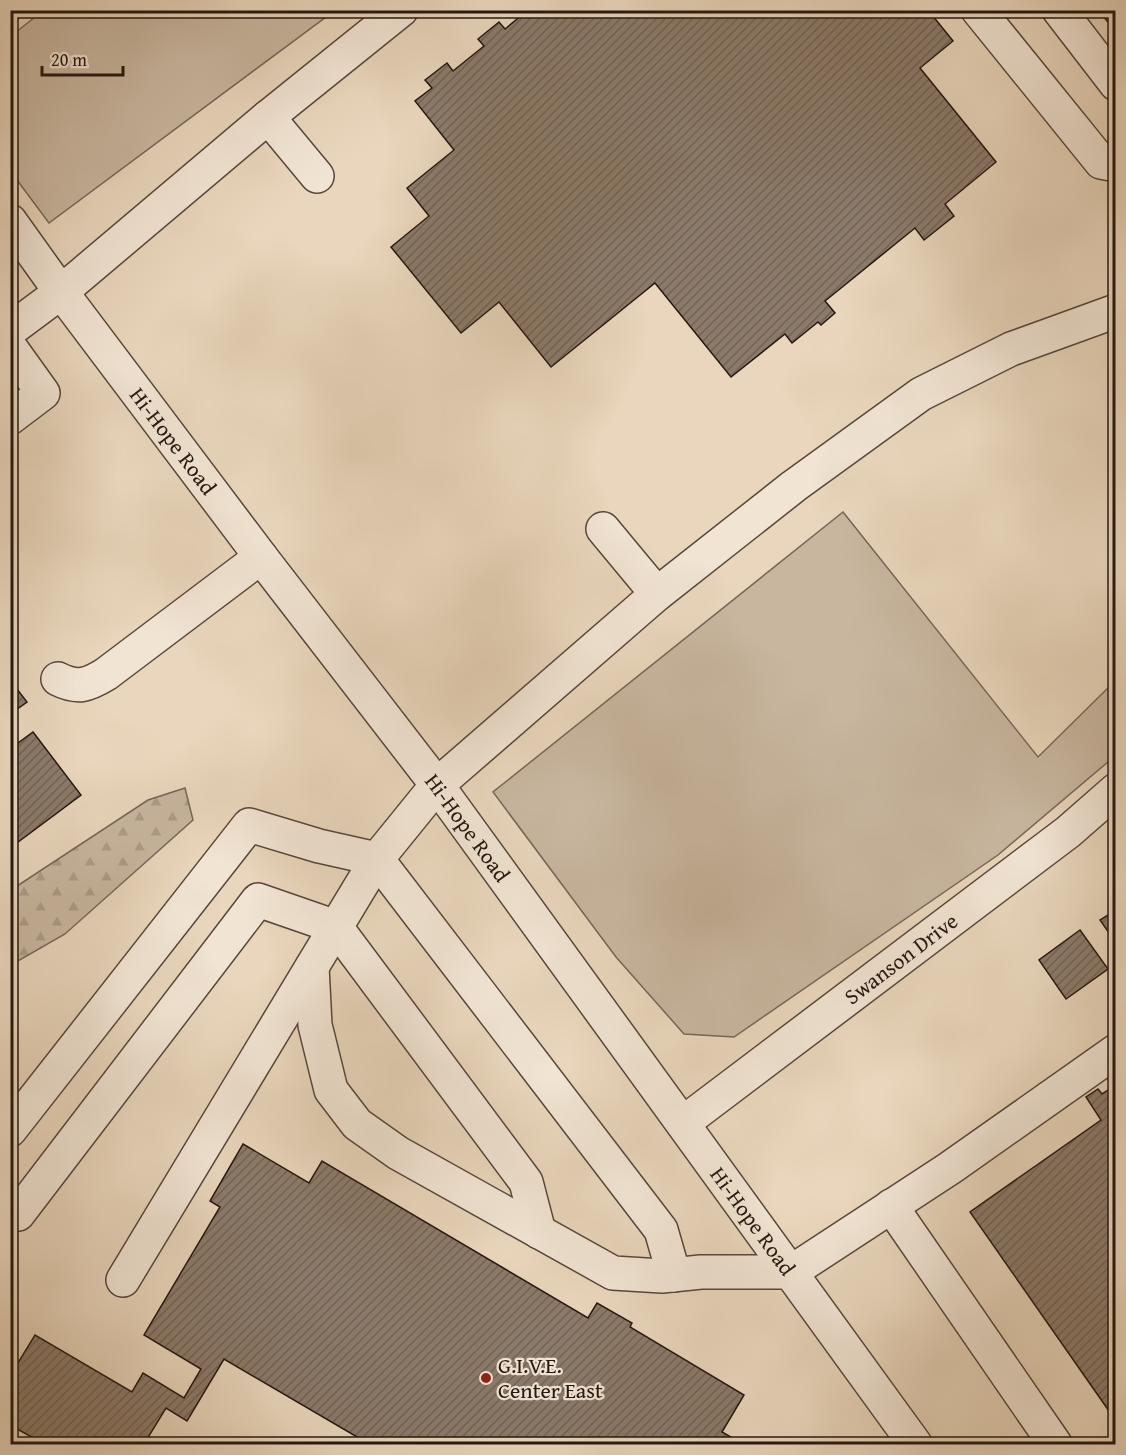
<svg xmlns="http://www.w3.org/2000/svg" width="1126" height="1455" viewBox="0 0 1126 1455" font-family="'Gentium Book Plus',serif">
	<defs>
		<pattern id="forest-firs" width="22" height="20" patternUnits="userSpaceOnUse" patternTransform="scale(1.5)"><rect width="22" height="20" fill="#c8b69f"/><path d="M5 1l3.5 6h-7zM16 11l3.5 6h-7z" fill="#ac9c88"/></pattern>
		<pattern id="building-hatch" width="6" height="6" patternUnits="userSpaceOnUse" patternTransform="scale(1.5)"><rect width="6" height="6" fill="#8b7a6a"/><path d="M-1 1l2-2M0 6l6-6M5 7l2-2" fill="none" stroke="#716356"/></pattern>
	</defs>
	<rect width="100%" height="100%" fill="#e9d6bc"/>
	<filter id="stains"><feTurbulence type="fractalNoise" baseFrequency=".00333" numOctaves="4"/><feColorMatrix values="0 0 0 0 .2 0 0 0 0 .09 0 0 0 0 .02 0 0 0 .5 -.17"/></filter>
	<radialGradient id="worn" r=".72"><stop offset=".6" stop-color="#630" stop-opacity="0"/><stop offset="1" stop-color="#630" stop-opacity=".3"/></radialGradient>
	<g fill="#c8b69f" stroke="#766658" stroke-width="1.5">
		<polygon points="44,10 334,10 334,11 49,223 11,172 11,36"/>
		<polygon points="843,512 1038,757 1115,681 1115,756 998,855 734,1037 684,1034 616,957 493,792"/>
	</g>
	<polygon fill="url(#forest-firs)" stroke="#766658" stroke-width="1.5" points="185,788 193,820 65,934 11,965 11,890 148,800"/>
	<g fill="url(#building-hatch)" stroke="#251711" stroke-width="1.5">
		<polygon points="10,10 29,10 10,25"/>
		<polygon points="528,10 928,10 953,41 920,68 996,162 945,204 954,216 924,240 915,228 825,301 835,313 821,325 818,322 792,343 785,334 731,377 655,283 551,367 499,302 461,333 391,247 429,216 407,188 454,150 415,101 432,88 425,80 447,63 453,71 484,46 478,39 499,22 505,29"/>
		<polygon points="1098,10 1116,10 1116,32"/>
		<polygon points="10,680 27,702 10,714"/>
		<polygon points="33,732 81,795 10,848 10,749"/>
		<polygon points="1116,910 1116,943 1100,920"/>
		<polygon points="1080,930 1108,969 1066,999 1039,960"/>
		<polygon points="1116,1085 1116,1421 970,1212 1101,1120 1086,1097 1098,1089 1102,1094"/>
		<polygon points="243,1144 309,1183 322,1161 588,1318 597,1303 632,1323 630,1327 744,1395 722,1432 743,1444 369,1444 224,1359 187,1421 166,1408 144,1444 44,1444 10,1425 10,1376 35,1335 132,1392 143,1373 184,1398 201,1369 144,1335 220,1207 210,1201"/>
	</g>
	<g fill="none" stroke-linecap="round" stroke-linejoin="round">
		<g stroke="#56473c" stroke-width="36">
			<g id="minor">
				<polyline points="978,10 1101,162 1116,165"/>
				<polyline points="1059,10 1116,84"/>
				<polyline points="268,117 317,176"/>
				<path id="s1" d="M 10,221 L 50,277 L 261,557 L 437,785 L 915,1444"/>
				<polyline points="10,330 61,292 268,117 401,10"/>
				<polyline points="10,347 43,393 10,418"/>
				<polyline points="603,529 657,594"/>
				<path d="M 58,679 C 78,689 88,685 106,674 L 261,557"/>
				<polyline points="312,967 315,1025 331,1090 357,1124 398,1153 613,1273 662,1276 701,1272 791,1272 950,1168 1116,1051"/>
				<path id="s2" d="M 683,1123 L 1068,832 L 1116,790"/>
				<polyline points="10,1130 249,825 319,846 377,859 661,1230 674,1275"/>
				<polyline points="891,1206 1055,1444"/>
				<polyline points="10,1209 18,1214 258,900 336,927 526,1182 539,1232"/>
				<polyline points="123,1280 377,859 437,785 657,594 794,486 921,394 1011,349 1116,311"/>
			</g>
		</g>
		<use href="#minor" stroke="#f1e4d3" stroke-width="33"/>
	</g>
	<circle fill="#8f2418" stroke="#f1e4d3" stroke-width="2" cx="486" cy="1378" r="6"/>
	<g text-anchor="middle" stroke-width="4.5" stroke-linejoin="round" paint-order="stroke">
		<g font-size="22" fill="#251711" stroke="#f1e4d3">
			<text dy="8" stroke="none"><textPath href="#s1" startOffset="274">Hi-Hope Road</textPath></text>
			<text dy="8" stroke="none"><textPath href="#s1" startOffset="760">Hi-Hope Road</textPath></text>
			<text dy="8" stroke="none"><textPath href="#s2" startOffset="273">Swanson Drive</textPath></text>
			<text dy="8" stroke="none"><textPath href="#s1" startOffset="1246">Hi-Hope Road</textPath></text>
		</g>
		<g font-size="22" fill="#251711" stroke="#f1e4d3" text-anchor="start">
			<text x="498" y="1373">G.I.V.E.<tspan x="498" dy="25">Center East</tspan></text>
		</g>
	</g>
	<rect width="1126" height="1455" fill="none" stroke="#e9d6bc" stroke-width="36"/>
	<rect x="12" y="12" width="1102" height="1431" fill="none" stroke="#251711" stroke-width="3"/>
	<rect x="18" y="18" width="1090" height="1419" fill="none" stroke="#251711" stroke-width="1.5"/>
	<path d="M42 66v9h81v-9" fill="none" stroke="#251711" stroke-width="3"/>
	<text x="51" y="66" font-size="18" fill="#251711" stroke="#f1e4d3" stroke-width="4.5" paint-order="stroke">20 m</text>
	<rect width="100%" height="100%" filter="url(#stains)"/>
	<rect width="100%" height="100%" fill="url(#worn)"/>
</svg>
